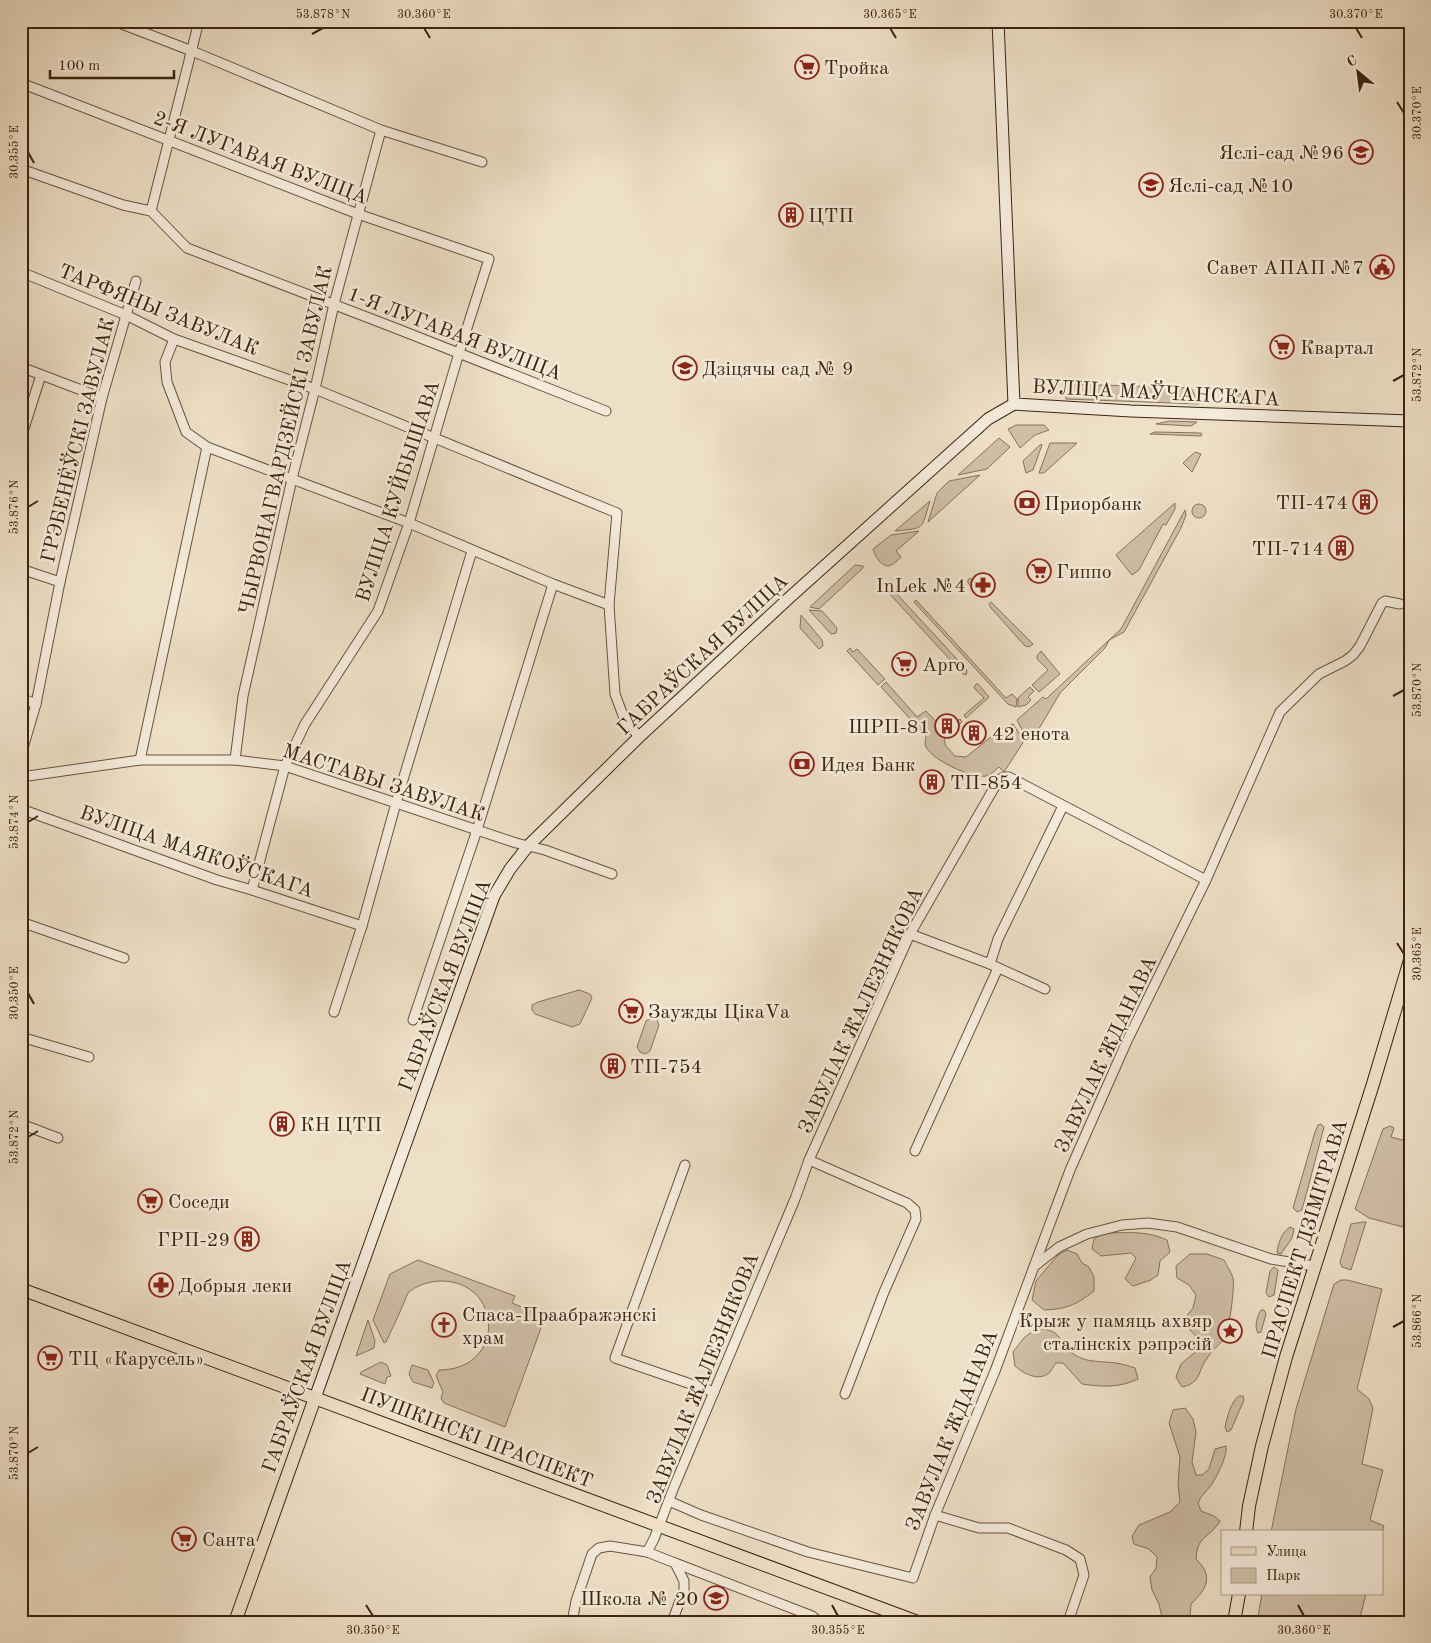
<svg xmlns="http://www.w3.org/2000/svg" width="1431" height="1643" viewBox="0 0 1431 1643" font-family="'Old Standard TT',serif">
	<rect width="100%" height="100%" fill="#eee0c7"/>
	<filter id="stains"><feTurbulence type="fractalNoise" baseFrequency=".004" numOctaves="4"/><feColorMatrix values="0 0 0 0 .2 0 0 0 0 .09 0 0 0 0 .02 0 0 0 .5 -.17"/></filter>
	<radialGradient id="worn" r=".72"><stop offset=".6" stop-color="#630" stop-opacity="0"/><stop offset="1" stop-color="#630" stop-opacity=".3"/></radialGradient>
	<g fill="#d0c0a8" stroke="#87725b">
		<polygon points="1072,384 1191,388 1199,404 1066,399 1066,392"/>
		<path d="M 1231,391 L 1250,397 L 1252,400 L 1251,406 C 1240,405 1229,405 1231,391 Z"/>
		<polygon points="1170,421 1197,422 1191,426 1156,424"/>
		<polygon points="1016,425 1044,425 1049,430 1035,435 1020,448 1008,429"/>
		<polygon points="1155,432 1201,433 1202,434 1201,436 1150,434"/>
		<polygon points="999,438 1010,447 987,469 958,475"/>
		<polygon points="1050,443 1077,443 1044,473 1039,473"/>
		<polygon points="1041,444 1042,445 1033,470 1026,473 1023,461"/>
		<polygon points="1195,452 1201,454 1192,472 1183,463"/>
		<polygon points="980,475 928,522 937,493 949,481"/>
		<path d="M 930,501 C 921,530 926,528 895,531 Z"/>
		<polygon points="1175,503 1175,509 1166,525 1163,524 1139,570 1132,575 1116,555"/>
		<circle cx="1199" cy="511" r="7"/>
		<polygon points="1185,510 1186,515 1181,528 1124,632 1109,640 1105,648 1060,693 1040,727 1028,741 1017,720 1043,697 1046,699 1121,629"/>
		<path d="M 919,531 L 896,551 L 901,557 C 898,560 894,564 891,565 C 882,569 875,556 873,549 L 891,535 Z"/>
		<polygon points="855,565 863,566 863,568 819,609 810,607"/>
		<polygon points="970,578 984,595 984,596 980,596 968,583 968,580"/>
		<polygon points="888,588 895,592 966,669 967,672 966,675 963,674 887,591"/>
		<polygon points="916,600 1006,698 1012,694 1017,699 1016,707 1008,704 914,602"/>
		<polygon points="991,602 1033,644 1029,647 1025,646 991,608 989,604"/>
		<polygon points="809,610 822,611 837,628 836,633 831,634"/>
		<polygon points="801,615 822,640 823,646 819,649 800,628"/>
		<polygon points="850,648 853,652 857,649 885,679 878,685 847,651"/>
		<polygon points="1041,651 1060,674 1039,692 1032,685 1048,670 1037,659 1037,656"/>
		<path d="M 886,682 L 917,717 L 926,711 L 945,731 L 960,719 L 962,722 L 947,735 L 944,740 L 946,746 L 955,756 L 966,757 L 1001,729 L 1013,724 L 1024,741 L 1004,772 L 999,767 C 995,770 991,775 986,776 C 973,779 928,759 925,744 C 925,743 926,737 926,736 L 925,735 L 881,687 Z"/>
		<polygon points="976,684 978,684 989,697 966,718 964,715 984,698 974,688"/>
		<polygon points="1030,687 1034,691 1028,697 1031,700 1026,705 1018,707 1018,698"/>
		<polygon points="579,990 590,994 592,998 580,1024 572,1027 535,1014 532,1010 532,1005 538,1002"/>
		<polygon points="651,1018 657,1020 659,1025 650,1051 645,1054 640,1052 637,1047 646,1021"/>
		<polygon points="1321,1124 1324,1127 1302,1210 1297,1212 1293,1208 1315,1132 1318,1125"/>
		<polygon points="1390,1126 1394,1128 1391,1137 1410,1142 1410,1174 1406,1188 1410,1189 1410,1202 1403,1227 1369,1218 1355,1209 1383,1129"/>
		<polygon points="1363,1222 1366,1222 1351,1270 1342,1267 1340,1262 1351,1224"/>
		<path d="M 1290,1227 L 1294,1229 L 1292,1238 L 1281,1254 L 1277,1253 C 1278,1243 1282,1232 1290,1227 Z"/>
		<path d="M 1103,1233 C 1125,1233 1146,1230 1167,1240 L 1170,1252 L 1160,1261 L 1158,1275 L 1151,1280 L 1133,1286 L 1125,1279 L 1136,1258 L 1131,1253 L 1101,1256 L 1092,1249 L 1094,1239 Z"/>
		<path d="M 1067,1250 L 1077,1254 L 1082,1263 L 1089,1267 L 1094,1277 L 1094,1291 C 1076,1305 1067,1309 1044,1310 L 1032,1300 L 1036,1281 L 1058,1255 Z"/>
		<path d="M 1190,1254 L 1207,1254 L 1224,1260 C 1227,1266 1231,1272 1233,1278 C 1235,1287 1229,1332 1224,1339 C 1218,1346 1211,1351 1206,1360 C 1197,1373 1201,1383 1182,1387 L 1176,1377 L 1181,1364 L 1199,1349 L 1200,1340 L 1188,1328 L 1185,1318 L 1193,1308 L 1196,1295 L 1189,1285 L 1177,1278 L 1176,1266 Z"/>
		<path d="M 418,1260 L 515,1296 L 512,1303 L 545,1317 L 505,1427 L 444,1403 L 441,1398 L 443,1392 L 436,1376 L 439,1370 C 507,1370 503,1280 440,1281 C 430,1281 415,1286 408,1293 C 406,1297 404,1303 402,1307 C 397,1319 391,1331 386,1342 L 384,1343 L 373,1320 L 390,1274 Z"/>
		<polygon points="1274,1267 1278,1270 1274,1295 1269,1297 1266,1293 1270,1271"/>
		<polygon points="1341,1280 1347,1280 1382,1289 1357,1389 1369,1399 1373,1408 1362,1464 1383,1470 1370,1520 1384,1526 1382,1533 1271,1532 1296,1409 1334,1284"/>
		<path d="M 1261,1310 L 1264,1310 L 1266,1314 L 1261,1332 L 1258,1333 C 1254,1326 1257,1317 1261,1310 Z"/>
		<polygon points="368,1320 375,1341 374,1348 356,1356"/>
		<path d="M 1035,1329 C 1065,1328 1056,1343 1075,1355 C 1087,1363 1103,1361 1116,1363 C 1123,1364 1129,1366 1135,1368 L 1138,1379 C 1119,1388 1102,1387 1082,1384 L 1063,1363 L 1056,1363 C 1054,1366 1051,1371 1049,1373 C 1038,1382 1023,1373 1015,1366 L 1013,1352 L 1024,1338 Z"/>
		<polygon points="381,1362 387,1365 391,1376 387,1377 385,1384 360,1374 361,1372"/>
		<polygon points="412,1365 428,1370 434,1383 432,1388 413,1382 409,1374"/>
		<path d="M 1239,1396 L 1243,1396 L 1244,1400 L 1231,1430 L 1227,1432 L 1225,1427 C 1227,1418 1231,1401 1239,1396 Z"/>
		<path d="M 1185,1408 L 1193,1419 L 1196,1432 L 1192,1462 L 1196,1475 L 1202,1475 L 1209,1469 L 1215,1449 L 1226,1446 C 1228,1455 1217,1476 1212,1484 C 1207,1491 1201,1495 1198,1503 L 1201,1511 L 1214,1516 L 1220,1521 C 1210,1538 1197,1535 1196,1559 C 1214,1576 1207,1589 1191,1604 L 1190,1616 L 1192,1622 L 1163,1622 L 1159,1604 L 1152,1590 L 1150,1577 L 1156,1568 L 1157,1557 L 1149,1549 L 1134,1544 L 1132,1536 L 1139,1525 L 1170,1512 L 1180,1502 L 1178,1484 L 1180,1457 L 1169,1423 L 1173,1410 Z"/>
		<polygon points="1262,1594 1366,1594 1359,1622 1257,1622"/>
	</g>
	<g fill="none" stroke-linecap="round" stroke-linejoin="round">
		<g stroke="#6a533c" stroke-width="11">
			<g id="minor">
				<polyline points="114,21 192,51 381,130 482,162"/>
				<polyline points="21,83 358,214 489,259 459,353 409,523 378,611 305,724 285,766 252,890"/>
				<polyline points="21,169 123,205 151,211 187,248 395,328 606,411"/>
				<polyline points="151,211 199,21"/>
				<polyline points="21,272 126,315 174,339 315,389 617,513 609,605 615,694 624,718 639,737"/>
				<polyline points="174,339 165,362 167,382 186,432 207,447 409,523 553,584 609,605"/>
				<polyline points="21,367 102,398"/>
				<polyline points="21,438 41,375"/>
				<polyline points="21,569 60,582"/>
				<polyline points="21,698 36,704"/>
				<polyline points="21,755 36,704 60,582 102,398 136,281"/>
				<polyline points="140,760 207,447"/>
				<polyline points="235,760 243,696 292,479 315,389 334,304 381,130"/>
				<polyline points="21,777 140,760 235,760 285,766 516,843 545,850 612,874"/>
				<polyline points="21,809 217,880 252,890 362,926"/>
				<polyline points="21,922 124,958"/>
				<polyline points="910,934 990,964 1045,989"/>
				<polyline points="990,964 998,939 1063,806"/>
				<polyline points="334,1012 362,926 396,803 472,551"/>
				<polyline points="413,1020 477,830 553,584"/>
				<polyline points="21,1037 89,1057"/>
				<polyline points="21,1124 58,1138"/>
				<polyline points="915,1151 998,968"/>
				<polyline points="809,1160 907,1203 915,1210 916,1219 884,1292 845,1394"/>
				<polyline points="685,1165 615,1358 714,1392"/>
				<polyline points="1036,1265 1059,1247 1087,1234 1122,1225 1148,1223 1177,1227 1271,1259 1314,1266"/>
				<polyline points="669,1501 701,1515 808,1552 913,1578 935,1515 995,1371 1070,1170 1127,1041 1206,880 1280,712 1319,674 1345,661 1353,655 1360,646 1382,603 1385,601 1400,604"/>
				<polyline points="935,1515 979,1528 1008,1528 1066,1550 1080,1559 1084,1575 1068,1622"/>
				<polyline points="647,1552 675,1563 684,1581 684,1590 672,1622"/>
				<polyline points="675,1563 812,1616 819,1622"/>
				<polyline points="572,1622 576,1601 592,1554 599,1548 610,1546 647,1552 654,1539 674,1487 795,1199 809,1160 910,934 998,781 1003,777 1009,777 1206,880"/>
			</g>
		</g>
		<g stroke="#3e240e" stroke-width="13">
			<g id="secondary">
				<polyline points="998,21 1014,404 1131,411 1410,421"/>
				<polyline points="315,1398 494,896 510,869 528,846 639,737 789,598 988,419 1014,404"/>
			</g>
		</g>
		<g stroke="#3e240e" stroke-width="14">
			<g id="primary">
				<polyline points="21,1289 918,1622"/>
				<polyline points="1246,1532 1249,1506 1262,1446 1286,1357 1373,1084 1410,960"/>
				<polyline points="235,1622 315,1398"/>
				<polyline points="1234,1622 1239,1594"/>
			</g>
		</g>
		<use href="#minor" stroke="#f4ebdb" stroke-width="9"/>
		<use href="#secondary" stroke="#f4ebdb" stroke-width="11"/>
		<use href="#primary" stroke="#eee0c7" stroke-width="12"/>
	</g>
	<path fill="none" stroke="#3e240e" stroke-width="2" d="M 424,28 L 430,38M 890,28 L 896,38M 1356,28 L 1362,38M 312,34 L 323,28M 1397,102 L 1404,113M 28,152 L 34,163M 1393,381 L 1404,375M 28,507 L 38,501M 1393,696 L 1404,690M 28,822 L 38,816M 1397,943 L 1404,954M 28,993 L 34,1004M 28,1137 L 38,1131M 1393,1327 L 1404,1321M 28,1453 L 38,1447M 366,1605 L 373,1616M 832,1605 L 838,1616M 1298,1605 L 1304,1616"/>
	<defs>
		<g id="supermarket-ring" transform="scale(1.25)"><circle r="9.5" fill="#f4ebdb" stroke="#8f2418" stroke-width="1.5"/><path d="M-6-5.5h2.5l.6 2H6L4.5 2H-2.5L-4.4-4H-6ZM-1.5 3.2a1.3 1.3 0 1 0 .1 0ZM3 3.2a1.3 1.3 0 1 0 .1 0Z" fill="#8f2418"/></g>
		<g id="school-ring" transform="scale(1.25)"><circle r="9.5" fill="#f4ebdb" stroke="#8f2418" stroke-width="1.5"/><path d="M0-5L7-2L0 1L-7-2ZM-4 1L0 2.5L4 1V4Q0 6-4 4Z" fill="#8f2418"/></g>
		<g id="building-ring" transform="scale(1.25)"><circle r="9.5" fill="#f4ebdb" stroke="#8f2418" stroke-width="1.5"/><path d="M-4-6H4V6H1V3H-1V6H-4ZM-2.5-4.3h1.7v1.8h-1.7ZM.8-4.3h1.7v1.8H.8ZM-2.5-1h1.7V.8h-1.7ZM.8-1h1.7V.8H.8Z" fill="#8f2418"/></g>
		<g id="civic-ring" transform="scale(1.25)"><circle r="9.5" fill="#f4ebdb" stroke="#8f2418" stroke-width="1.5"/><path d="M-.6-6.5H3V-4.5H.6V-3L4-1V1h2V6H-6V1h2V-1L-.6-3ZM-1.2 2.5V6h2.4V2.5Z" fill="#8f2418"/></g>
		<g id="bank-ring" transform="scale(1.25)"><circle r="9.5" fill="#f4ebdb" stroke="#8f2418" stroke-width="1.5"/><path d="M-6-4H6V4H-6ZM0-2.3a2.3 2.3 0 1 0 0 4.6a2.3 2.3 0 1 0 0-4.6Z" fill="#8f2418"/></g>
		<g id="pharmacy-ring" transform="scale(1.25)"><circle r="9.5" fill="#f4ebdb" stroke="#8f2418" stroke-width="1.5"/><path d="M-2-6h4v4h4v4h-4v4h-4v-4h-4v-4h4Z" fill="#8f2418"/></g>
		<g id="church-ring" transform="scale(1.25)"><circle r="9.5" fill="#f4ebdb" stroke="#8f2418" stroke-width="1.5"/><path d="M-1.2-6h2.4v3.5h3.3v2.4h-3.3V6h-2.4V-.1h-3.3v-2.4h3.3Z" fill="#8f2418"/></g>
		<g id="sight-ring" transform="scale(1.25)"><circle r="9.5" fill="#f4ebdb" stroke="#8f2418" stroke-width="1.5"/><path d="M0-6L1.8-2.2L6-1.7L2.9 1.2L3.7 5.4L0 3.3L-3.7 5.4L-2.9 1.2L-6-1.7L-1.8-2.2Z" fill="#8f2418"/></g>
	</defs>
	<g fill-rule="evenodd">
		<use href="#supermarket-ring" x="807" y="67"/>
		<use href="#school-ring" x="1361" y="152"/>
		<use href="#school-ring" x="1151" y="185"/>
		<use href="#building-ring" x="791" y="215"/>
		<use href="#civic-ring" x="1382" y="267"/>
		<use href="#supermarket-ring" x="1282" y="347"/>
		<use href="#school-ring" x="685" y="368"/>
		<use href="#building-ring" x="1365" y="502"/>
		<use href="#bank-ring" x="1027" y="503"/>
		<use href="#building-ring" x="1341" y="548"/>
		<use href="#supermarket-ring" x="1039" y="571"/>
		<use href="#pharmacy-ring" x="983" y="585"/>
		<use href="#supermarket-ring" x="904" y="664"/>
		<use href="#building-ring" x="947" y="726"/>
		<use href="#building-ring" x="974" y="733"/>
		<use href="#bank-ring" x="802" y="764"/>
		<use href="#building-ring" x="932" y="782"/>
		<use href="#supermarket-ring" x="631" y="1011"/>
		<use href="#building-ring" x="613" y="1066"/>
		<use href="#building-ring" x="282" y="1124"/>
		<use href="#supermarket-ring" x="150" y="1201"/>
		<use href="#building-ring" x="247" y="1239"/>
		<use href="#pharmacy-ring" x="161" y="1285"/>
		<use href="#church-ring" x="444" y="1325"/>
		<use href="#sight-ring" x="1230" y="1331"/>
		<use href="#supermarket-ring" x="50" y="1358"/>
		<use href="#supermarket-ring" x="184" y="1539"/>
		<use href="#school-ring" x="716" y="1598"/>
	</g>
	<g text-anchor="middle" stroke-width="5" stroke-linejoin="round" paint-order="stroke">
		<g font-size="20" fill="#3e240e" stroke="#f4ebdb" text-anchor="start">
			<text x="824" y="74">Тройка</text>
			<text x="1344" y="159" text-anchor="end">Яслі-сад №96</text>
			<text x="1168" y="192">Яслі-сад №10</text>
			<text x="808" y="222">ЦТП</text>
			<text x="1364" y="274" text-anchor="end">Савет АПАП №7</text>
			<text x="1300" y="354">Квартал</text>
			<text x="702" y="375">Дзіцячы сад № 9</text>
			<text x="1348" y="509" text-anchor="end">ТП-474</text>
			<text x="1044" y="510">Приорбанк</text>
			<text x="1324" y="555" text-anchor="end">ТП-714</text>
			<text x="1056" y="578">Гиппо</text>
			<text x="966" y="592" text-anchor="end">InLek №4</text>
			<text x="922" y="671">Арго</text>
			<text x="930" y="733" text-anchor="end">ШРП-81</text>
			<text x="992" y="740">42 енота</text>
			<text x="820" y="771">Идея Банк</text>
			<text x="950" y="789">ТП-854</text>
			<text x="648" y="1018">Заужды ЦікаVа</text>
			<text x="630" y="1073">ТП-754</text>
			<text x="300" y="1131">КН ЦТП</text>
			<text x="168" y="1208">Соседи</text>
			<text x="230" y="1246" text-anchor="end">ГРП-29</text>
			<text x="178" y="1292">Добрыя леки</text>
			<text x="462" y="1321">Спаса-Праабражэнскі<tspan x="462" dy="23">храм</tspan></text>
			<text x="1212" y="1327" text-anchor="end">Крыж у памяць ахвяр<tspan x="1212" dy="23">сталінскіх рэпрэсій</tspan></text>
			<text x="68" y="1365">ТЦ «Карусель»</text>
			<text x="202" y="1546">Санта</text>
			<text x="698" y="1605" text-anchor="end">Школа № 20</text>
		</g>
		<g font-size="20" fill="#3e240e" stroke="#f4ebdb">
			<text transform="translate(261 157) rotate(21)" y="7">2-Я ЛУГАВАЯ ВУЛІЦА</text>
			<text transform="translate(159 309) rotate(22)" y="7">ТАРФЯНЫ ЗАВУЛАК</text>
			<text transform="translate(455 333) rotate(21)" y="7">1-Я ЛУГАВАЯ ВУЛІЦА</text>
			<text transform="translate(1156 392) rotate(3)" y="7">ВУЛІЦА МАЎЧАНСКАГА</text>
			<text transform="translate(77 440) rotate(-76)" y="7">ГРЭБЕНЁЎСКІ ЗАВУЛАК</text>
			<text transform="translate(285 440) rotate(-77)" y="7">ЧЫРВОНАГВАРДЗЕЙСКІ ЗАВУЛАК</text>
			<text transform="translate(397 491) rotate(-72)" y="7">ВУЛІЦА КУЙБЫШАВА</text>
			<text transform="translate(702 654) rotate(-43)" y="7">ГАБРАЎСКАЯ ВУЛІЦА</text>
			<text transform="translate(384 782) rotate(18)" y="7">МАСТАВЫ ЗАВУЛАК</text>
			<text transform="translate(197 851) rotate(19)" y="7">ВУЛІЦА МАЯКОЎСКАГА</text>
			<text transform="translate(444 985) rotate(-69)" y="7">ГАБРАЎСКАЯ ВУЛІЦА</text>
			<text transform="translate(860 1010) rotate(-65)" y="7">ЗАВУЛАК ЖАЛЕЗНЯКОВА</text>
			<text transform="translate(1105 1054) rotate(-65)" y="7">ЗАВУЛАК ЖДАНАВА</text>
			<text transform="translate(1304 1239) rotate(-73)" y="7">ПРАСПЕКТ ДЗІМІТРАВА</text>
			<text transform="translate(306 1366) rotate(-70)" y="7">ГАБРАЎСКАЯ ВУЛІЦА</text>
			<text transform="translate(702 1378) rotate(-68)" y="7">ЗАВУЛАК ЖАЛЕЗНЯКОВА</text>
			<text transform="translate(951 1430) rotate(-68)" y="7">ЗАВУЛАК ЖДАНАВА</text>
			<text transform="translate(477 1437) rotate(21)" y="7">ПУШКІНСКІ ПРАСПЕКТ</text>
		</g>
	</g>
	<rect width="1431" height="1643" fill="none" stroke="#eee0c7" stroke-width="55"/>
	<rect x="1221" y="1530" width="162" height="65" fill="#f4ebdb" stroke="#ab9b89"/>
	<rect x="1231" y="1547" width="25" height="8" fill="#eee0c7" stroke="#ab9b89"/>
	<text x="1266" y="1556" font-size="15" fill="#3e240e">Улица</text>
	<rect x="1231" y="1568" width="25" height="15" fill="#d0c0a8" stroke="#ab9b89"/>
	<text x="1266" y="1580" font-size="15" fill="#3e240e">Парк</text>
	<g transform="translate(1358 72) rotate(331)" stroke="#f4ebdb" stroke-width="4" paint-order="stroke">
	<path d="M0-4L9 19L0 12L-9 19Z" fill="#3e240e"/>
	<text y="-8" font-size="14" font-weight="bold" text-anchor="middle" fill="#3e240e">С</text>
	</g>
	<path d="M50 70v8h124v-8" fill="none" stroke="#3e240e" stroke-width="2.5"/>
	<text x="58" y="70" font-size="15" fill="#3e240e" stroke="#f4ebdb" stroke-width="4" paint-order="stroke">100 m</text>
	<rect x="28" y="28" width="1376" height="1588" fill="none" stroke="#3e240e" stroke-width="2"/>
	<g font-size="12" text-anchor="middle" fill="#3e240e">
		<text x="323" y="18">53.878°N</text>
		<text x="424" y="18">30.360°E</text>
		<text x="890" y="18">30.365°E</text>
		<text x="1356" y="18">30.370°E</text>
		<text transform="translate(1417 113) rotate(-90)" y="4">30.370°E</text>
		<text transform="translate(14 152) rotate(-90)" y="4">30.355°E</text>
		<text transform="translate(1417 375) rotate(-90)" y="4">53.872°N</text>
		<text transform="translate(14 507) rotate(-90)" y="4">53.876°N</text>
		<text transform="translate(1417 690) rotate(-90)" y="4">53.870°N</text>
		<text transform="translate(14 822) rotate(-90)" y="4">53.874°N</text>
		<text transform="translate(1417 954) rotate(-90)" y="4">30.365°E</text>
		<text transform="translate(14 993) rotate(-90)" y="4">30.350°E</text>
		<text transform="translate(14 1137) rotate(-90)" y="4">53.872°N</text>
		<text transform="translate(1417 1321) rotate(-90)" y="4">53.866°N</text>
		<text transform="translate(14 1453) rotate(-90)" y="4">53.870°N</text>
		<text x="373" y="1634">30.350°E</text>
		<text x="838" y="1634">30.355°E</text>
		<text x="1304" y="1634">30.360°E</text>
	</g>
	<rect width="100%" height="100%" filter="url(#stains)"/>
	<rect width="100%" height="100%" fill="url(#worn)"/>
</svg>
